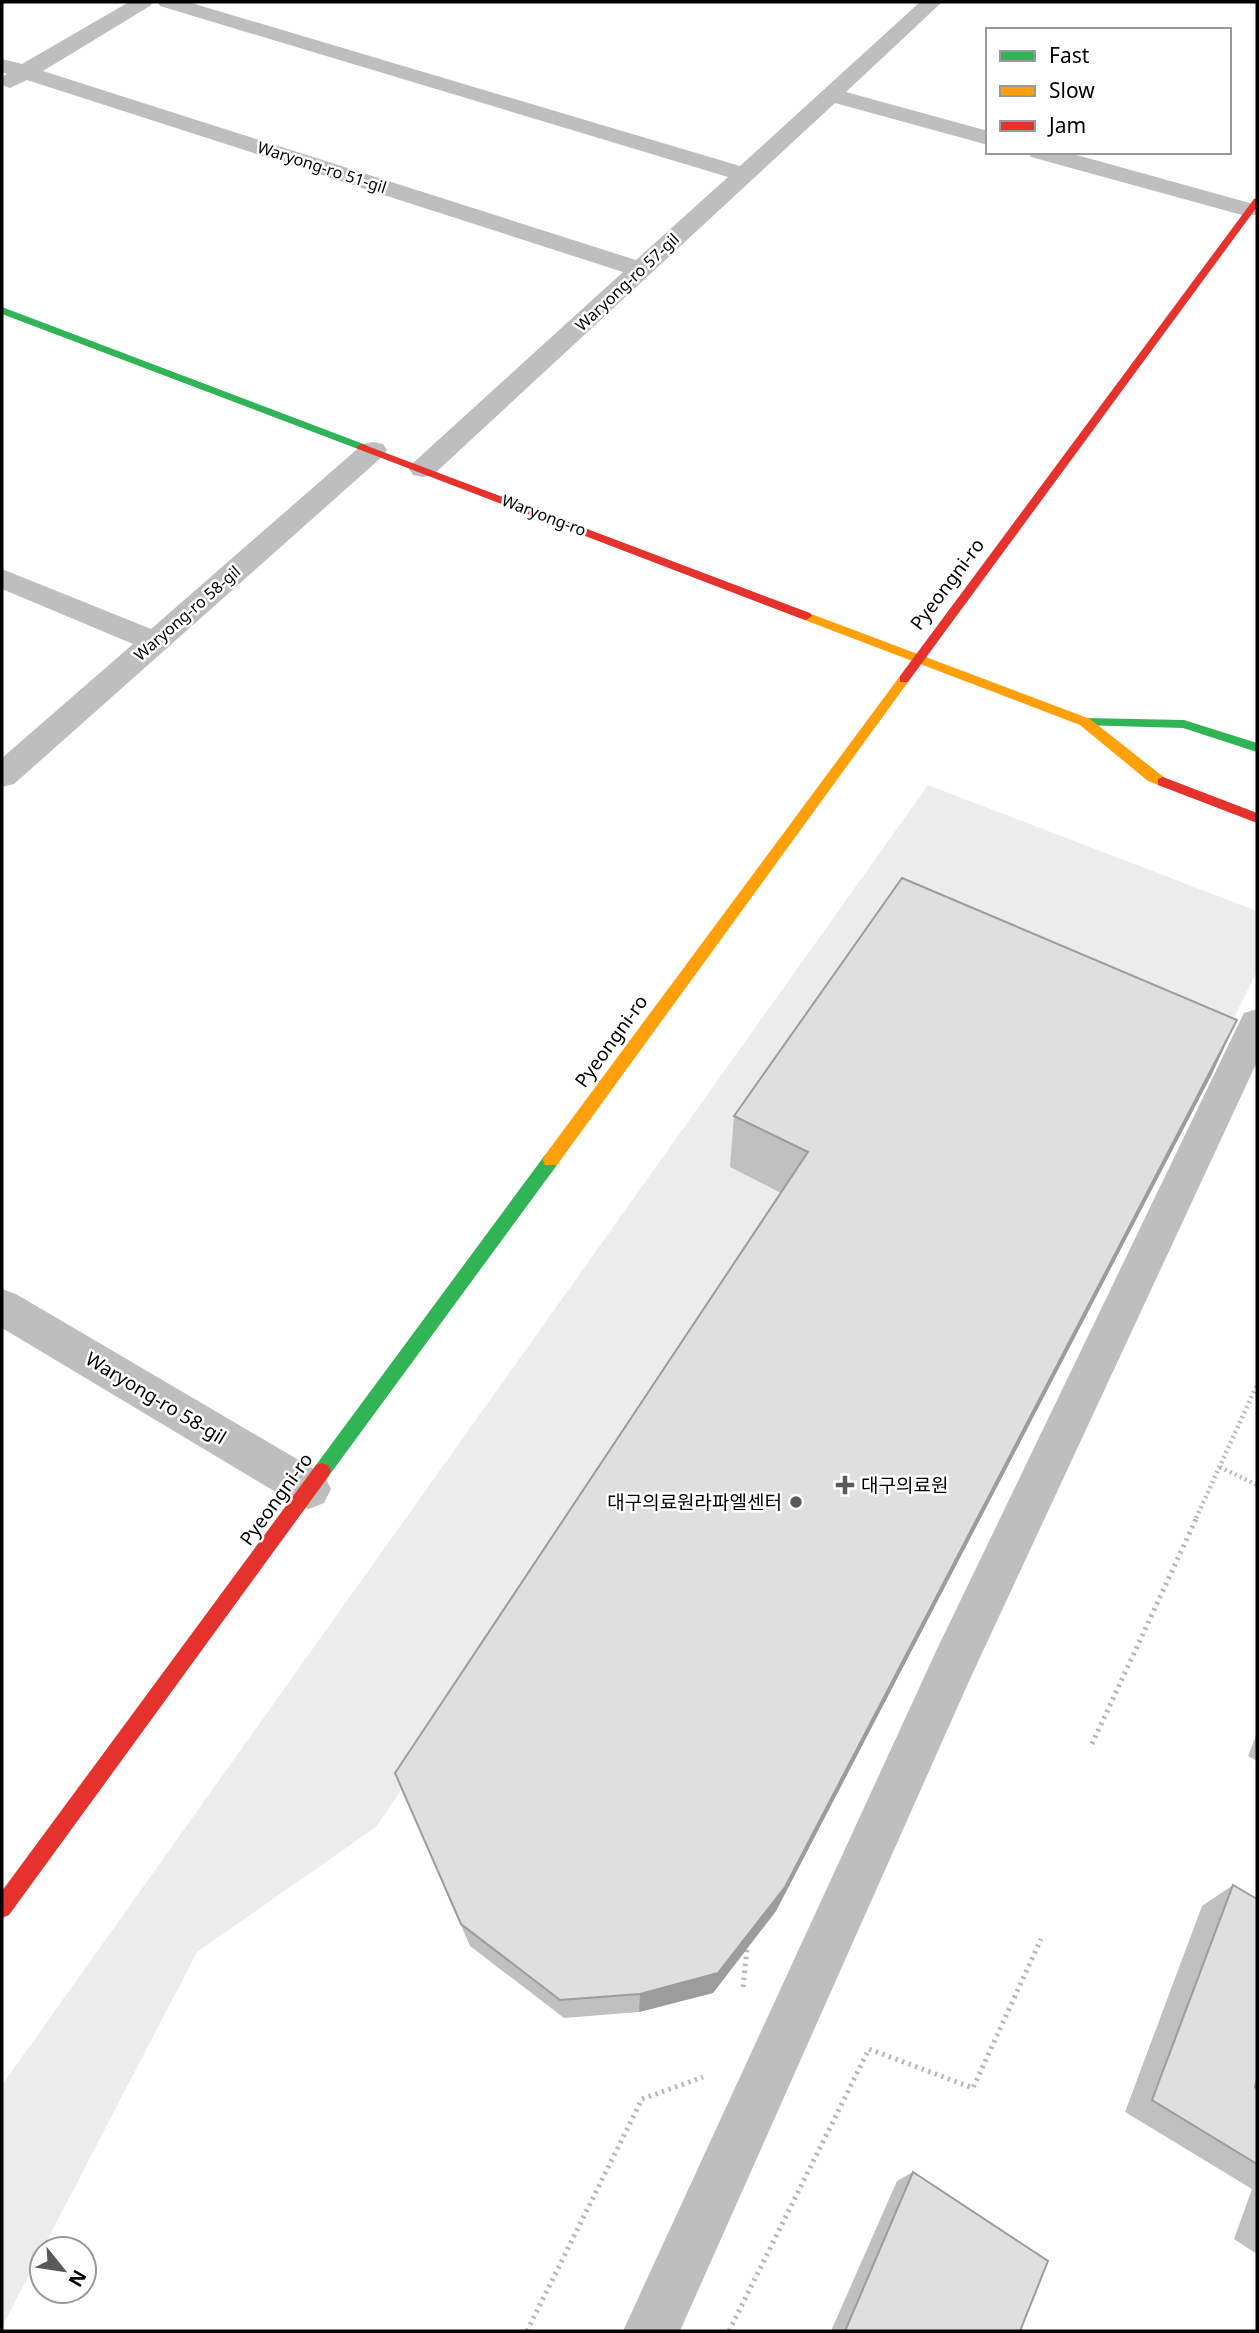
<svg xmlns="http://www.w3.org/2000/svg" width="1259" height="2333" viewBox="0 0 1259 2333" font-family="'Noto Sans','Noto Sans KR',sans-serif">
	<rect width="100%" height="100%" fill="#fff"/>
	<polygon fill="#ececec" points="928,785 1257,911 1257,971 1216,1054 976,952 376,1827 197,1952 2,2327 2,2085"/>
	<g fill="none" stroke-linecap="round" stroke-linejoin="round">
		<g stroke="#b9b9b9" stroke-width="4.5" stroke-dasharray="2 3.5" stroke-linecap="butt">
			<polyline points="1220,1467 1257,1485"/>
			<polyline points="1196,1518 1257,1385"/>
		</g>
		<g stroke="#b9b9b9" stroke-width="5" stroke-dasharray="2.5 4.5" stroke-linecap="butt">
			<polyline points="1092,1744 1197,1517"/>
			<polyline points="743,1987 747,1949"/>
			<polyline points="527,2331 642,2099 703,2077"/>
			<polyline points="729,2331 869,2049 973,2088 1041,1939"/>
		</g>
		<g fill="#bebebe" fill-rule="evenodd">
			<polygon points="129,2 153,2 150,6 43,71 636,260 728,177 160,6 157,2 188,2 740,166 920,2 942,2 846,92 988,131 988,145 835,103 433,475 423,477 413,475 409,469 413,463 623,272 27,80 10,88 2,85 2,77 7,74 2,72 2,59 22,64"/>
			<polygon points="1028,152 1066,152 1257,205 1257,215 1242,215 1031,157"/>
			<polygon points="373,442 383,444 387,450 383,456 14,784 2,787 2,758 133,644 2,589 2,569 151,629 363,444"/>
			<polygon points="1257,1009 1257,1062 970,1679 680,2331 623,2331 938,1647 1239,1023 1244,1013"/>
			<polygon points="2,1289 16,1294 324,1475 331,1489 324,1503 309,1509 294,1503 2,1328"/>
		</g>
		<g fill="#30b455" fill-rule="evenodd">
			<polygon points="2,307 366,445 368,447 358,449 2,314"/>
			<polygon points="1085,718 1184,720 1257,743 1257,752 1183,728 1080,725 1079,722"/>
			<polygon points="551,1154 557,1155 559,1160 557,1165 328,1477 322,1479 316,1477 313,1471 316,1465 545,1155"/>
		</g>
		<g fill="#ff9f0a" fill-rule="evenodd">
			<polygon points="806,612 1090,719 1170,782 1163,787 1148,781 1080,725 802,619 800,616"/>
			<polygon points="904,675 908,676 908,682 557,1165 545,1165 543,1160 545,1155 900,676"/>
		</g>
		<g fill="#e5322d" fill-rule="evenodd">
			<polygon points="1257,198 1257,207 908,682 900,682 900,676 1254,199"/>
			<polygon points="362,444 810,613 812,616 806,620 802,619 358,449 356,447"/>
			<polygon points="1163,777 1257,813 1257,823 1158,785 1158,779"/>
			<polygon points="322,1463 328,1465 331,1471 328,1477 9,1915 2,1918 2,1891 316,1465"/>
		</g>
	</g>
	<g fill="#c0c0c0">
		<polygon points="1212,1074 776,1911 713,1993 639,2012 564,2018 470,1946 395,1773 781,1193 730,1167 734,1116"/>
		<polygon points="1257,1733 1257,1761 1248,1756"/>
		<polygon points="1233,1885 1255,2087 1257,2089 1257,2254 1234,2239 1252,2189 1125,2112 1202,1906"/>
		<polygon points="913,2172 1020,2331 831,2331 897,2181"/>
	</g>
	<polygon fill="#9c9c9c" points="1237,1020 1212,1074 776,1911 713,1993 639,2012 640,1994"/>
	<g fill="#dfdfdf" stroke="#9c9c9c" stroke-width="2">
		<polygon points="902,878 1237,1020 785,1887 718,1973 640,1994 560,2000 461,1924 395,1773 808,1152 734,1116"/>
		<polygon points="1233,1885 1257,1899 1257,2080 1255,2087 1257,2089 1257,2164 1152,2100"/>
		<polygon points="913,2172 1048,2261 1020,2331 845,2331"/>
	</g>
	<g fill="#595959" stroke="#fff" stroke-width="2.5">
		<path d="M841.5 1474.5h7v7h7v7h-7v7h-7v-7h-7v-7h7z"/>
		<circle cx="796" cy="1502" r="7"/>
	</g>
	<g text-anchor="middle" stroke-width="5" stroke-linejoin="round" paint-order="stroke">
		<g font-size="16" fill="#000" stroke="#fff">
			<text transform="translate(322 167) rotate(18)" y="6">Waryong-ro 51-gil</text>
			<text transform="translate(627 282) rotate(-43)" y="6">Waryong-ro 57-gil</text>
			<text transform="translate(544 515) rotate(21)" y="6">Waryong-ro</text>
			<text transform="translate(187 613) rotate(-41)" y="6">Waryong-ro 58-gil</text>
		</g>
		<g font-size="19" fill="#000" stroke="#fff">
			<text transform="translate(947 584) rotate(-53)" y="7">Pyeongni-ro</text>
			<text transform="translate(611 1041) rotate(-54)" y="7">Pyeongni-ro</text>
			<text transform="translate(156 1398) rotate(31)" y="7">Waryong-ro 58-gil</text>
			<text transform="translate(276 1499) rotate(-54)" y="7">Pyeongni-ro</text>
		</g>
		<g font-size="19" fill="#000" stroke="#fff" text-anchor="start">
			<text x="861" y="1492">대구의료원</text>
			<text x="782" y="1509" text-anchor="end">대구의료원라파엘센터</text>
		</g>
	</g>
	<rect width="1259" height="2333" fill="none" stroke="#000000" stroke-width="7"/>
	<rect x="986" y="28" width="245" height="126" fill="#ffffff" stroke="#999999" stroke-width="2"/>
	<rect x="1000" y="51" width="35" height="10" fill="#30b455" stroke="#999999" stroke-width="2"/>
	<text x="1049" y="63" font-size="21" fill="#000000">Fast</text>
	<rect x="1000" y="86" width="35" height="10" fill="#ff9f0a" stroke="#999999" stroke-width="2"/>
	<text x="1049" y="98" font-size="21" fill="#000000">Slow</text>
	<rect x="1000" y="121" width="35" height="10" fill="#e5322d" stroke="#999999" stroke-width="2"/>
	<text x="1049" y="133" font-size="21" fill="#000000">Jam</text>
	<g transform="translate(63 2270) rotate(120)"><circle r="33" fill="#ffffff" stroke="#999999" stroke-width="2"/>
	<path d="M0-5L12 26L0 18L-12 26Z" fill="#595959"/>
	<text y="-10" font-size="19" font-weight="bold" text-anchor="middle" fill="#000000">N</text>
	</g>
</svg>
